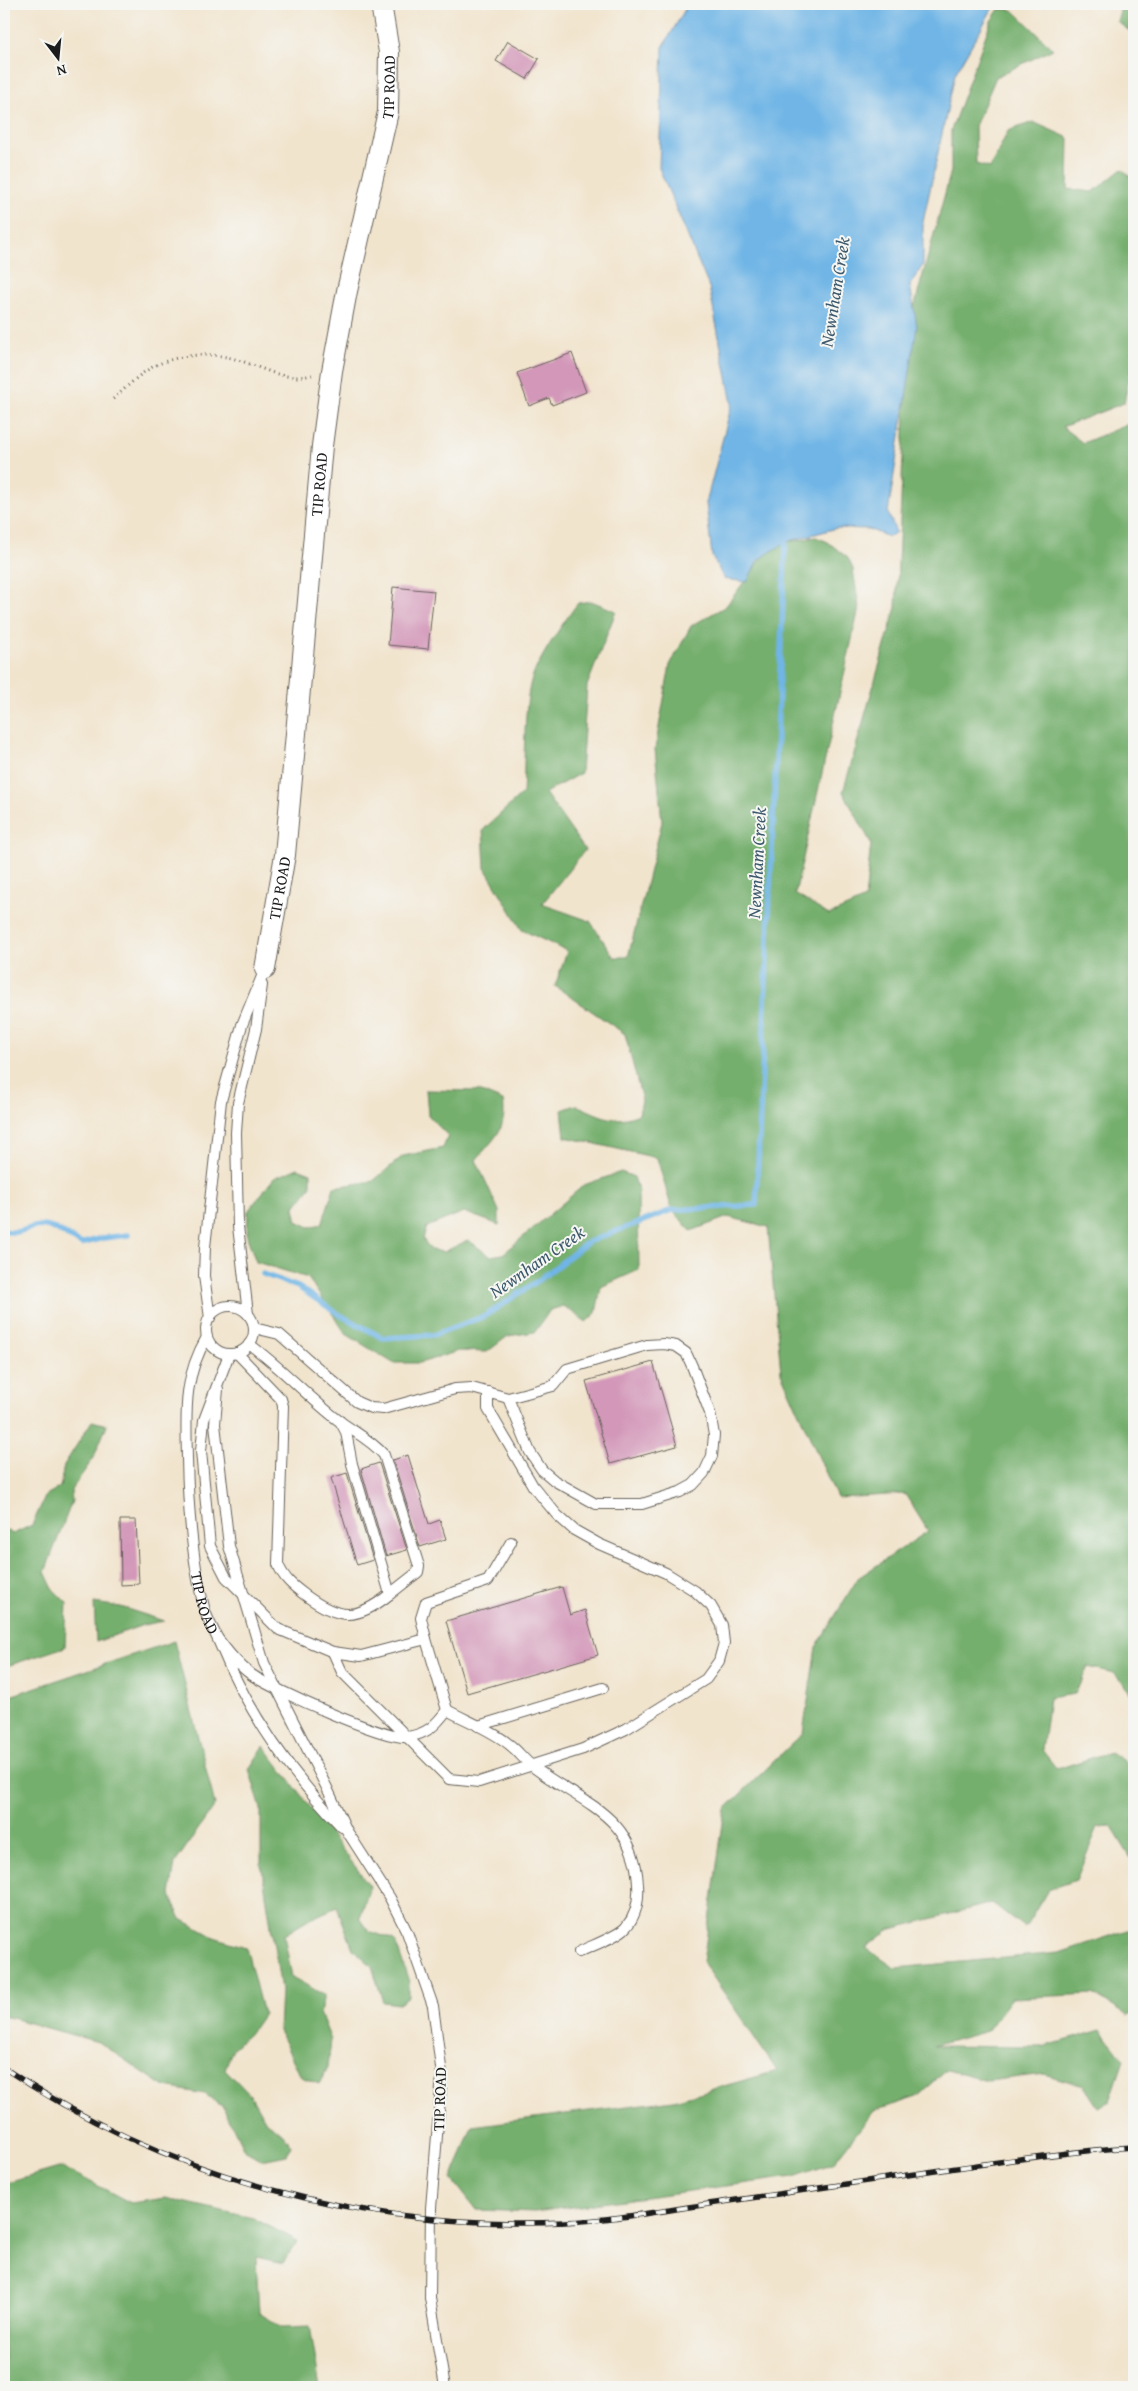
<svg xmlns="http://www.w3.org/2000/svg" width="1138" height="2391" viewBox="0 0 1138 2391" font-family="'Gentium Book Plus',serif">
	<rect width="100%" height="100%" fill="#f6f6f2"/>
	<filter id="ink" filterUnits="userSpaceOnUse"><feTurbulence type="fractalNoise" baseFrequency=".02" numOctaves="2"/><feDisplacementMap in="SourceGraphic" scale="10" xChannelSelector="R" yChannelSelector="G"/><feConvolveMatrix kernelMatrix="1 2 1 2 8 2 1 2 1" color-interpolation-filters="sRGB"/></filter>
	<filter id="wash" filterUnits="userSpaceOnUse"><feTurbulence type="fractalNoise" baseFrequency=".0096" numOctaves="4" result="noise"/><feDisplacementMap in="SourceGraphic" scale="20" xChannelSelector="R" yChannelSelector="G"/><feGaussianBlur stdDeviation="1.12" result="paint"/><feColorMatrix in="noise" values="0 0 0 0 0 0 0 0 0 0 0 0 0 0 0 0 0 1.4 0 .05"/><feComposite in="paint" operator="in"/></filter>
	<g filter="url(#wash)">
		<rect width="100%" height="100%" fill="#f1e4cd"/>
		<g fill="#75af6d" stroke="#486644">
			<polygon points="1122,4 1134,4 1134,29 1132,33 1117,21"/>
			<path d="M 999,9 L 1013,10 L 1053,49 L 996,77 L 975,126 L 976,164 L 990,168 L 1008,131 L 1033,122 L 1069,138 L 1068,189 L 1093,192 L 1122,169 L 1134,180 L 1134,353 L 1124,403 L 1062,427 L 1083,443 L 1131,423 L 1134,424 L 1134,1697 L 1114,1673 L 1088,1667 L 1075,1694 L 1049,1698 L 1042,1750 L 1057,1769 L 1110,1752 L 1134,1768 L 1134,1863 L 1111,1826 L 1098,1827 L 1076,1880 L 1048,1890 L 1025,1928 L 992,1903 L 888,1930 L 866,1948 L 895,1968 L 1059,1953 L 1134,1928 L 1134,2013 L 1128,2016 L 1093,1994 L 1012,1998 L 987,2031 L 933,2046 L 1043,2047 L 1101,2030 L 1124,2060 L 1110,2101 L 1098,2107 L 1084,2086 L 1044,2074 L 988,2081 L 947,2070 L 917,2097 L 874,2111 L 833,2163 L 793,2177 L 535,2212 L 476,2210 L 452,2179 L 472,2126 L 674,2100 L 777,2071 L 703,1962 L 725,1809 L 803,1733 L 816,1647 L 858,1578 L 928,1531 L 905,1494 L 837,1498 L 781,1373 L 768,1227 L 728,1217 L 691,1231 L 672,1210 L 657,1158 L 565,1137 L 562,1110 L 576,1105 C 600,1115 613,1125 639,1114 L 642,1100 L 625,1034 L 555,986 L 567,951 L 522,930 L 485,868 L 483,830 L 523,793 C 525,762 523,701 533,675 C 542,654 564,621 578,603 L 591,601 L 616,611 L 587,686 L 581,773 L 545,793 L 585,850 L 542,904 L 590,921 L 614,957 L 628,957 L 662,822 L 655,749 L 670,665 L 691,626 L 726,606 L 764,555 L 786,542 L 816,537 L 828,542 L 848,558 L 853,569 L 859,608 L 795,894 L 829,915 L 865,899 L 871,843 L 843,792 L 896,607 L 909,326 L 951,171 L 951,130 L 991,21 Z"/>
			<path d="M 426,1090 L 479,1091 L 503,1101 C 508,1130 493,1139 476,1160 L 499,1211 L 499,1225 L 464,1212 L 427,1227 L 423,1239 L 431,1250 L 444,1252 L 468,1240 L 490,1256 L 503,1254 L 584,1185 L 621,1172 L 634,1177 L 638,1189 L 639,1270 L 601,1287 L 596,1313 L 586,1322 L 564,1306 L 550,1310 L 535,1332 L 508,1336 L 487,1352 L 459,1351 L 420,1363 L 393,1363 L 346,1334 L 308,1278 L 256,1262 L 247,1237 L 248,1211 L 274,1178 L 298,1168 L 311,1173 L 311,1186 L 294,1208 L 297,1221 L 309,1227 L 322,1224 L 334,1187 L 373,1181 L 403,1156 L 443,1148 L 448,1136 L 428,1115 Z"/>
			<polygon points="92,1421 107,1425 93,1459 71,1490 72,1501 45,1572 53,1589 67,1603 65,1647 4,1667 4,1529 13,1534 32,1525 46,1495 60,1487 64,1465"/>
			<polygon points="94,1603 121,1607 164,1621 143,1625 96,1642"/>
			<polygon points="174,1641 215,1805 175,1863 170,1895 181,1919 214,1937 246,1947 263,2014 249,2034 233,2048 225,2069 251,2096 266,2122 282,2133 292,2146 287,2155 262,2160 244,2150 223,2107 205,2094 165,2087 98,2042 4,2016 4,1698"/>
			<polygon points="264,1746 370,1886 360,1918 369,1931 395,1940 409,1982 409,1997 399,2004 383,2002 372,1966 353,1949 337,1907 310,1919 284,1935 292,1977 324,1995 320,2013 331,2040 328,2067 319,2084 301,2077 279,2031 281,1990 261,1863 261,1809 249,1769"/>
			<polygon points="62,2167 131,2203 166,2198 253,2218 298,2241 283,2263 256,2257 259,2313 282,2327 310,2326 320,2387 4,2387 4,2184"/>
		</g>
		<polygon fill="#6fb5e6" stroke="#466881" points="688,4 995,4 955,74 923,222 923,265 910,285 917,326 888,513 896,532 889,537 868,529 837,528 786,542 758,560 747,582 724,579 712,556 706,503 732,403 709,287 659,168 663,47"/>
		<g fill="none" stroke-linecap="round" stroke-linejoin="round">
			<g stroke="#6fb5e6" stroke-width="5.5">
				<path d="M 4,1231 C 22,1235 28,1226 42,1226 C 56,1227 70,1237 81,1244 L 103,1238 L 128,1235"/>
				<polyline points="263,1274 298,1287 340,1315 383,1338 433,1335 485,1316 539,1280 588,1242 672,1210 756,1205 786,536"/>
			</g>
		</g>
		<g id="blocks">
			<g fill="#d398b9">
				<polygon points="508,41 539,59 527,79 496,61"/>
				<polygon points="572,353 586,392 552,405 549,398 529,406 517,373"/>
				<polygon points="393,587 434,591 428,649 388,645"/>
				<polygon points="653,1362 677,1446 610,1464 586,1381"/>
				<polygon points="408,1455 429,1524 440,1520 446,1539 420,1547 393,1460"/>
				<polygon points="379,1463 407,1550 386,1556 361,1469"/>
				<polygon points="347,1473 373,1560 357,1565 331,1478"/>
				<polygon points="120,1520 136,1520 139,1584 121,1585"/>
				<polygon points="562,1587 570,1615 585,1610 598,1655 467,1693 446,1621"/>
			</g>
		</g>
	</g>
	<g filter="url(#ink)">
		<use href="#blocks" fill-opacity="0" stroke="#67625a" stroke-width="1"/>
		<g fill="none" stroke-linecap="round" stroke-linejoin="round">
			<g stroke="#67625a" stroke-width="12">
				<g id="lane">
					<circle cx="230" cy="1330" r="24"/>
					<polyline points="248,1314 238,1226 236,1133 238,1103 256,1029 262,985"/>
					<polyline points="210,1318 204,1276 205,1247 221,1101 242,1025 265,969"/>
					<polyline points="254,1328 279,1334 357,1402 371,1408 383,1409 455,1389 472,1388 508,1398 553,1386 567,1369 647,1345 664,1344 676,1346 686,1353 692,1366 710,1413 714,1435 712,1456 704,1473 693,1485 680,1492 642,1504 596,1504 555,1481 542,1470 530,1452 508,1398"/>
					<path id="s1" d="M 207,1337 C 183,1378 186,1411 187,1458 C 188,1509 192,1562 205,1611 C 209,1623 215,1632 219,1642 C 248,1713 289,1772 342,1827"/>
					<path d="M 249,1344 C 281,1367 307,1396 338,1420 C 354,1432 371,1440 384,1455 L 419,1566 L 418,1572 L 390,1594"/>
					<path d="M 237,1353 L 281,1399 L 283,1406 L 278,1564 C 283,1578 293,1586 305,1595 C 339,1620 357,1621 390,1594 L 352,1464 L 346,1432 L 340,1421"/>
					<polyline points="218,1389 215,1424 229,1546 264,1663 327,1788 347,1831 390,1898 407,1932 433,2006 442,2075 431,2208 430,2298 445,2387"/>
					<path d="M 218,1639 C 228,1652 238,1665 252,1675 C 272,1689 386,1741 408,1737 C 428,1733 435,1726 447,1710 L 426,1639 L 361,1656 L 333,1652 L 278,1629 L 226,1577 L 210,1546 L 201,1451 L 204,1420 L 229,1354"/>
					<polyline points="426,1639 421,1618 426,1602 488,1581 511,1542"/>
					<polyline points="333,1652 342,1672 449,1779 479,1782 583,1749 626,1729 706,1679 719,1661 724,1643 722,1625 711,1606 695,1591 666,1573 599,1544 574,1530 557,1515 533,1486 488,1409 488,1392"/>
					<path d="M 447,1710 C 467,1721 492,1730 510,1745 C 518,1751 524,1760 532,1766 C 580,1803 634,1813 638,1884 C 639,1899 637,1915 626,1927 C 619,1936 591,1946 579,1952"/>
					<polyline points="478,1726 603,1688"/>
				</g>
			</g>
			<g stroke="#67625a" stroke-width="22">
				<g id="street">
					<path id="s2" d="M 265,969 L 285,855 L 322,446 L 332,371 L 347,291 L 388,112 L 389,52 L 381,4"/>
				</g>
			</g>
			<path stroke="#67625a" stroke-width="3" stroke-dasharray="1 4" stroke-linecap="butt" d="M 113,399 C 125,389 136,377 149,369 C 174,354 211,351 238,360 C 265,368 283,382 312,375"/>
			<use href="#lane" stroke="#fff" stroke-width="10"/>
			<use href="#street" stroke="#fff" stroke-width="20"/>
			<g stroke="#1c1c1c" stroke-width="5.5">
				<path id="rail" d="M 4,2068 C 167,2178 369,2231 565,2222 C 615,2220 666,2210 716,2203 C 792,2192 867,2181 942,2170 C 1006,2161 1070,2151 1134,2147"/>
			</g>
			<use href="#rail" stroke="#f6f6f2" stroke-width="4" stroke-dasharray="11" stroke-linecap="butt"/>
		</g>
	</g>
	<g text-anchor="middle" stroke-width="4" stroke-linejoin="round" paint-order="stroke">
		<g font-size="16" fill="#1c1c1c" stroke="#f6f6f2">
			<text dy="6" stroke="none"><textPath href="#s2" startOffset="892">TIP ROAD</textPath></text>
			<text dy="6" stroke="none"><textPath href="#s2" startOffset="488">TIP ROAD</textPath></text>
			<text dy="6" stroke="none"><textPath href="#s2" startOffset="82">TIP ROAD</textPath></text>
			<text dy="6" stroke="none"><textPath href="#s1" startOffset="271">TIP ROAD</textPath></text>
			<text transform="translate(439 2099) rotate(-88)" y="6">TIP ROAD</text>
		</g>
		<g font-size="18" font-style="italic" fill="#3d596d" stroke="#f6f6f2">
			<text transform="translate(835 292) rotate(-81)" y="6">Newnham Creek</text>
			<text transform="translate(757 863) rotate(-87)" y="6">Newnham Creek</text>
			<text transform="translate(537 1262) rotate(-35)" y="6">Newnham Creek</text>
		</g>
	</g>
	<rect width="1138" height="2391" fill="none" stroke="#f6f6f2" stroke-width="20"/>
	<g transform="translate(58 58) rotate(164)" stroke="#f6f6f2" stroke-width="4" paint-order="stroke">
	<path d="M0-4L9 19L0 12L-9 19Z" fill="#1c1c1c"/>
	<text y="-8" font-size="14" font-weight="bold" text-anchor="middle" fill="#1c1c1c">N</text>
	</g>
</svg>
